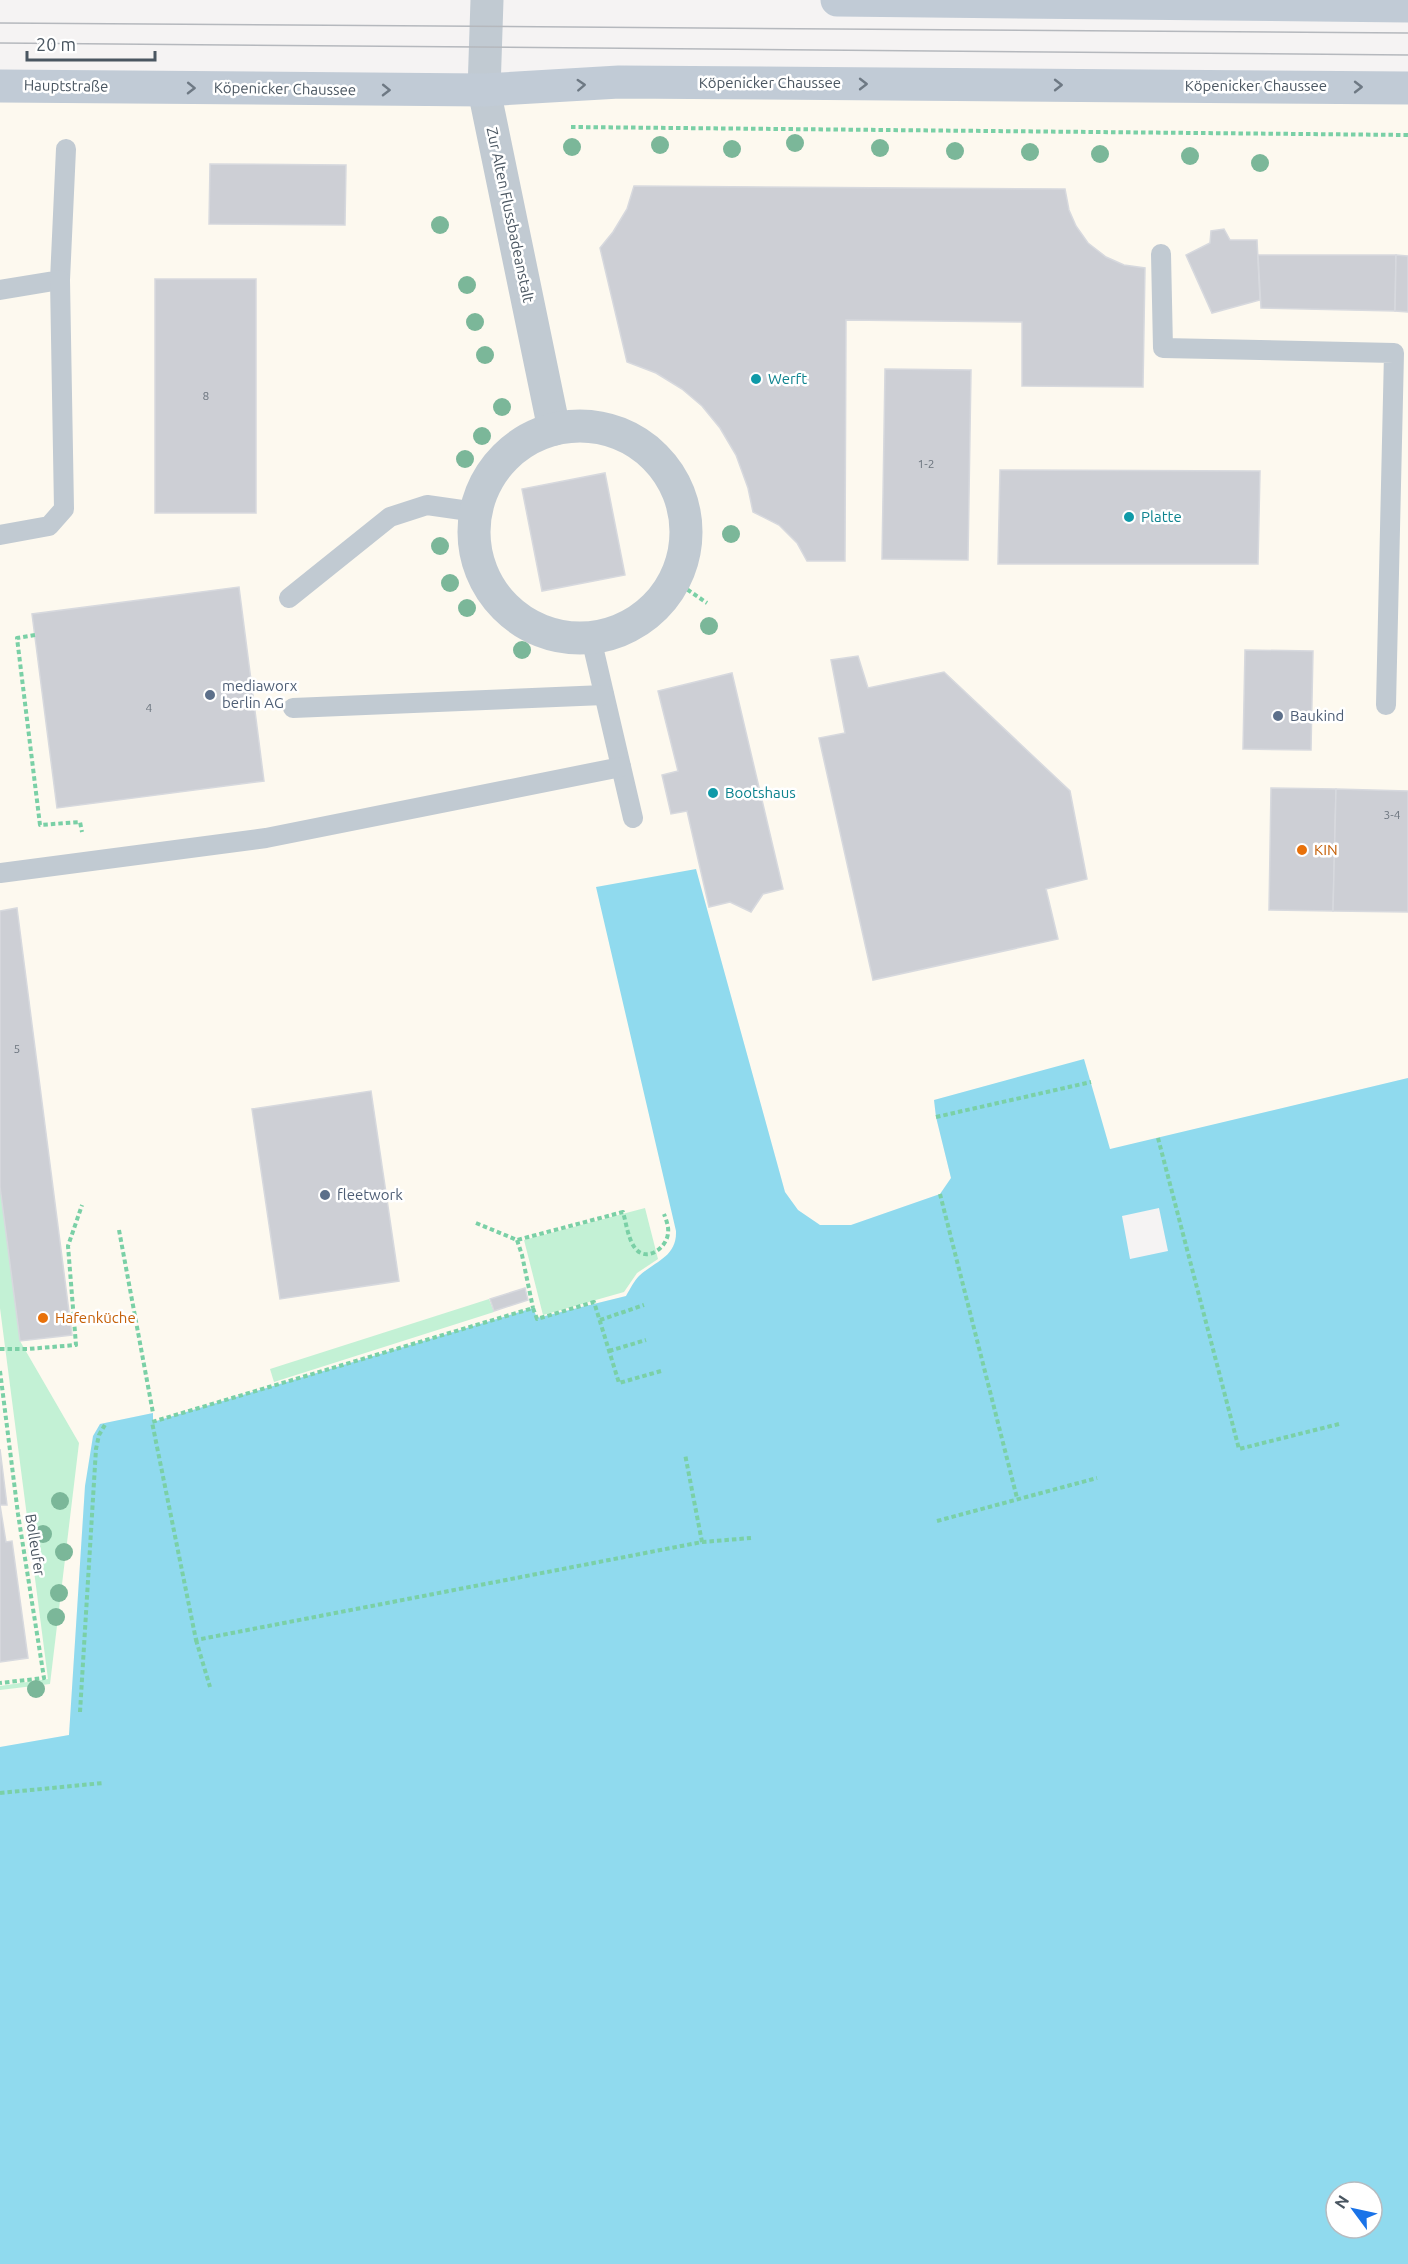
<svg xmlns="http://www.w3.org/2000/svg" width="1408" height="2264" viewBox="0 0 1408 2264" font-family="Ubuntu,sans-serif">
	<rect width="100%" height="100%" fill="#f5f3f3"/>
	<polygon fill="#fdf9ef" points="0,86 1408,88 1408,1078 1109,1150 1084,1060 934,1100 936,1117 951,1178 940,1194 851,1225 820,1225 798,1210 785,1192 696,870 677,1238 668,1256 639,1276 626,1296 537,1319 533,1308 152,1422 153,1413 100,1424 85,1486 69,1735 0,1747"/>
	<g fill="#c3f1d5">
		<polygon points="0,1187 20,1341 79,1443 50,1684 0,1690 0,1686 48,1679 0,1308"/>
		<polygon points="645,1208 658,1259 637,1273 624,1292 543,1315 524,1240"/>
		<polygon points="489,1299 494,1312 274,1382 270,1369"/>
	</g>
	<path fill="#90daee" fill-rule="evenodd" d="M 696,869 L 785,1192 L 798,1210 L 820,1225 L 851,1225 L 940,1194 L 951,1178 L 936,1117 L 934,1100 L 1084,1059 L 1110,1149 L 1408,1078 L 1408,2264 L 0,2264 L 0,1747 L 69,1735 L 85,1486 L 93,1436 L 100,1424 L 153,1413 L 153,1422 L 533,1308 L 537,1318 L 626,1296 C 630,1289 634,1281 639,1276 C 655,1261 677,1257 676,1231 L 596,887 ZM 1159,1208 L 1168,1251 L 1130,1259 L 1122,1216 ZM 1336,2192 L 1372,2192 L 1372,2228 L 1336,2228 Z"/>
	<g fill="#cdcfd5" stroke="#d7d9de" stroke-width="1.5">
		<polygon points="210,164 346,165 345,225 209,224"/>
		<polygon points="634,186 1065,189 1069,210 1076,226 1088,243 1106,257 1124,265 1145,268 1143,387 1022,386 1022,322 846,320 845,561 807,561 797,543 779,525 753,512 748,488 736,455 720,428 702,406 682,389 656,373 627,362 600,248 613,232 627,209"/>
		<polygon points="1224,229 1230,240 1257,240 1260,300 1212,313 1186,255 1210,243 1211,231"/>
		<polygon points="1258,255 1396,255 1395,311 1261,308"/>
		<polygon points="1396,255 1408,256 1408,312 1395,311"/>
		<rect x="155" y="279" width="101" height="234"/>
		<polygon points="885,369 971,370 968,560 882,559"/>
		<polygon points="1000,470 1260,471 1258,564 998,564"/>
		<polygon points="605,473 625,575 542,591 522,489"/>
		<polygon points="239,587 264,781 57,808 32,614"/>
		<polygon points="1245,650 1313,651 1311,750 1243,749"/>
		<polygon points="858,656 868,688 944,672 1070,791 1087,879 1046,889 1058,939 873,980 819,738 845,733 831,660"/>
		<polygon points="732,673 783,889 763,894 751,912 730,902 709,907 687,811 671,814 662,775 678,771 658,691"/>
		<polygon points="1271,788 1336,789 1333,911 1269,910"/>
		<polygon points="1336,789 1408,791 1408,912 1333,911"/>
		<polygon points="17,908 72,1335 20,1341 0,1187 0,911"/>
		<polygon points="371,1091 399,1281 280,1299 252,1109"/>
		<polygon points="525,1288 528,1300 494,1311 490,1299"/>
		<polygon points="0,1449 7,1505 0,1505"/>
		<polygon points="0,1505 6,1542 12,1541 28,1658 0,1662"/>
	</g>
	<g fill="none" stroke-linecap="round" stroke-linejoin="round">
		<g stroke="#7ad0a6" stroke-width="4" stroke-dasharray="4.5 3" stroke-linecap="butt">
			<polyline points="571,127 1408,135"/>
			<polyline points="675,581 707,603"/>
			<polyline points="35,635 17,638 40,825 80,822 82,832"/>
			<polyline points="936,1117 1091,1082"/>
			<polyline points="1158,1138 1239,1449 1339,1424"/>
			<polyline points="940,1194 1017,1498"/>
			<path d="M 476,1223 L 517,1240 L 623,1212 C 626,1222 628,1239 635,1248 C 646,1263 667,1248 668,1233 C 669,1227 666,1219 664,1214"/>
			<polyline points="119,1230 153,1413"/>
			<polyline points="517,1240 522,1255 533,1308"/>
			<polyline points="600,1320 644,1305"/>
			<polyline points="0,1349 27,1349 76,1345 68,1246 82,1205"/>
			<polyline points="609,1351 646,1340"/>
			<polyline points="0,1371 18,1514 44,1678 0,1683"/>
			<polyline points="661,1371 619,1383 594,1302 537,1319 533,1308 152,1422 196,1640 702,1542 685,1454"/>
			<polyline points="937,1521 1097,1478"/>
			<polyline points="702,1542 751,1538"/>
			<polyline points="196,1640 210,1687"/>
			<polyline points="80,1712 96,1449 99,1435 106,1423"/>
			<polyline points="0,1793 103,1783"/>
		</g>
		<g stroke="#c1cad2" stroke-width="20">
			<polyline points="1161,254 1163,348 1394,353 1386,705"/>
			<polyline points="0,290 60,280 66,149"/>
			<polyline points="0,535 49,526 64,509 60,280"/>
			<polyline points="289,598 390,517 427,505 476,512"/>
			<polyline points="591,638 633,818"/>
			<polyline points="293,708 604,695"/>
			<polyline points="0,873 266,838 621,767"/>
		</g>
		<g stroke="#c1cad2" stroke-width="33">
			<polyline points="487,0 484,90 554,429"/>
			<circle cx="580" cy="532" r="106"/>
		</g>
		<g stroke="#c1cbd6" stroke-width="33">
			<polyline points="837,0 1408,6"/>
			<polyline points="0,86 484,90 619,82 1408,88"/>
		</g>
		<g stroke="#b5b8bd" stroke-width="1.5">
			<polyline points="0,23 1408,33"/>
			<polyline points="0,43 1408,55"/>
		</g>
	</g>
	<g fill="#7bb799">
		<circle cx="795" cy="143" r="9"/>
		<circle cx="660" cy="145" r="9"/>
		<circle cx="572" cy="147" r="9"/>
		<circle cx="880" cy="148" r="9"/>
		<circle cx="732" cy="149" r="9"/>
		<circle cx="955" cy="151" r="9"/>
		<circle cx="1030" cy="152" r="9"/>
		<circle cx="1100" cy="154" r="9"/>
		<circle cx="1190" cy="156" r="9"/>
		<circle cx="1260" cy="163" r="9"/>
		<circle cx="440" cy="225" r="9"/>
		<circle cx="467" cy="285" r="9"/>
		<circle cx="475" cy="322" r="9"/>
		<circle cx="485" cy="355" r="9"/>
		<circle cx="502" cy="407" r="9"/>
		<circle cx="482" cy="436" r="9"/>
		<circle cx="465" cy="459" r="9"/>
		<circle cx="731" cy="534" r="9"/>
		<circle cx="440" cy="546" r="9"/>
		<circle cx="450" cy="583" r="9"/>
		<circle cx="467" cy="608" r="9"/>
		<circle cx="709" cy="626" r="9"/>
		<circle cx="522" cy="650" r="9"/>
		<circle cx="60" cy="1501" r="9"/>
		<circle cx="43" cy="1534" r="9"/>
		<circle cx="64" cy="1552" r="9"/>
		<circle cx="59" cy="1593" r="9"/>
		<circle cx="56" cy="1617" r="9"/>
		<circle cx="36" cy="1689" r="9"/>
	</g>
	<defs><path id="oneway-chevron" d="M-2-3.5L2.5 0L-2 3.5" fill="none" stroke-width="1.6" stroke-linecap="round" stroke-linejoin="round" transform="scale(1.5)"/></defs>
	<g stroke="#6e7984">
		<use href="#oneway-chevron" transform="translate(863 84)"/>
		<use href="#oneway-chevron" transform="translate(581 85) rotate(-3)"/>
		<use href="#oneway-chevron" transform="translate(1058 85)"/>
		<use href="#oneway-chevron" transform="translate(1358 87)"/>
		<use href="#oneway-chevron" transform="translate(191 88) rotate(1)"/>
		<use href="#oneway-chevron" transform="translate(386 90) rotate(1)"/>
	</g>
	<g fill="#0f9aa8" stroke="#fff" stroke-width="2">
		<circle cx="756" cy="379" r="6"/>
		<circle cx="1129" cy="517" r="6"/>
		<circle cx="713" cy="793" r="6"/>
	</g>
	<g fill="#5c6f8a" stroke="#fff" stroke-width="2">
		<circle cx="210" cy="695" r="6"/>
		<circle cx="1278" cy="716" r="6"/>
		<circle cx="325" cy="1195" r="6"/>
	</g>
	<g fill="#e8710a" stroke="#fff" stroke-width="2">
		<circle cx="1302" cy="850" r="6"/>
		<circle cx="43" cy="1318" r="6"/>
	</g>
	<g text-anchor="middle" stroke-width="5" stroke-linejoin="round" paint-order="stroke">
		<g font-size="12" fill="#6b747e">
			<text x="206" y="400">8</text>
			<text x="926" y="468">1-2</text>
			<text x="149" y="712">4</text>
			<text x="1392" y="819">3-4</text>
			<text x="17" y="1053">5</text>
		</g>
		<g font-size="15" fill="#4a5661" stroke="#fff">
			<text x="770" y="88">Köpenicker Chaussee</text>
			<text transform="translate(66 86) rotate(1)" y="5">Hauptstraße</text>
			<text x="1256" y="91">Köpenicker Chaussee</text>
			<text transform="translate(285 89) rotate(1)" y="5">Köpenicker Chaussee</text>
			<text transform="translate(510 215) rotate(78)" y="5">Zur Alten Flussbadeanstalt</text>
			<text transform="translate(35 1545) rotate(81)" y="5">Bolleufer</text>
		</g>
		<g font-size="15" fill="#0d838f" stroke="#fff" text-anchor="start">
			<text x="768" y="384">Werft</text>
			<text x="1141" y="522">Platte</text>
			<text x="725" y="798">Bootshaus</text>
		</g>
		<g font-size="15" fill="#4e5e75" stroke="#fff" text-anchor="start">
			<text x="222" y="691">mediaworx<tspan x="222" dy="17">berlin AG</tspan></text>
			<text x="1290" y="721">Baukind</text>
			<text x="337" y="1200">fleetwork</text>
		</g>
		<g font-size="15" fill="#c56008" stroke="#fff" text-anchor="start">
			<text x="1314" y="855">KIN</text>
			<text x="55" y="1323">Hafenküche</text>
		</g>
	</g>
	<g transform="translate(1354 2210) rotate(303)"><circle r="28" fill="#ffffff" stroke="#b7bbc0" stroke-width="1.5"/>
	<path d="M0-4.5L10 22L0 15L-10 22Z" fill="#1a73e8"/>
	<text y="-9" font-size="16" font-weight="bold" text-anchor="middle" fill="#4a5661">N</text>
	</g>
	<path d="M27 51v9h128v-9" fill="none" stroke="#4a5661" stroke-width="3"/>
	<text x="36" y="51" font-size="18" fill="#4a5661" stroke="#ffffff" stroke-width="4.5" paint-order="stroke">20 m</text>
</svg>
